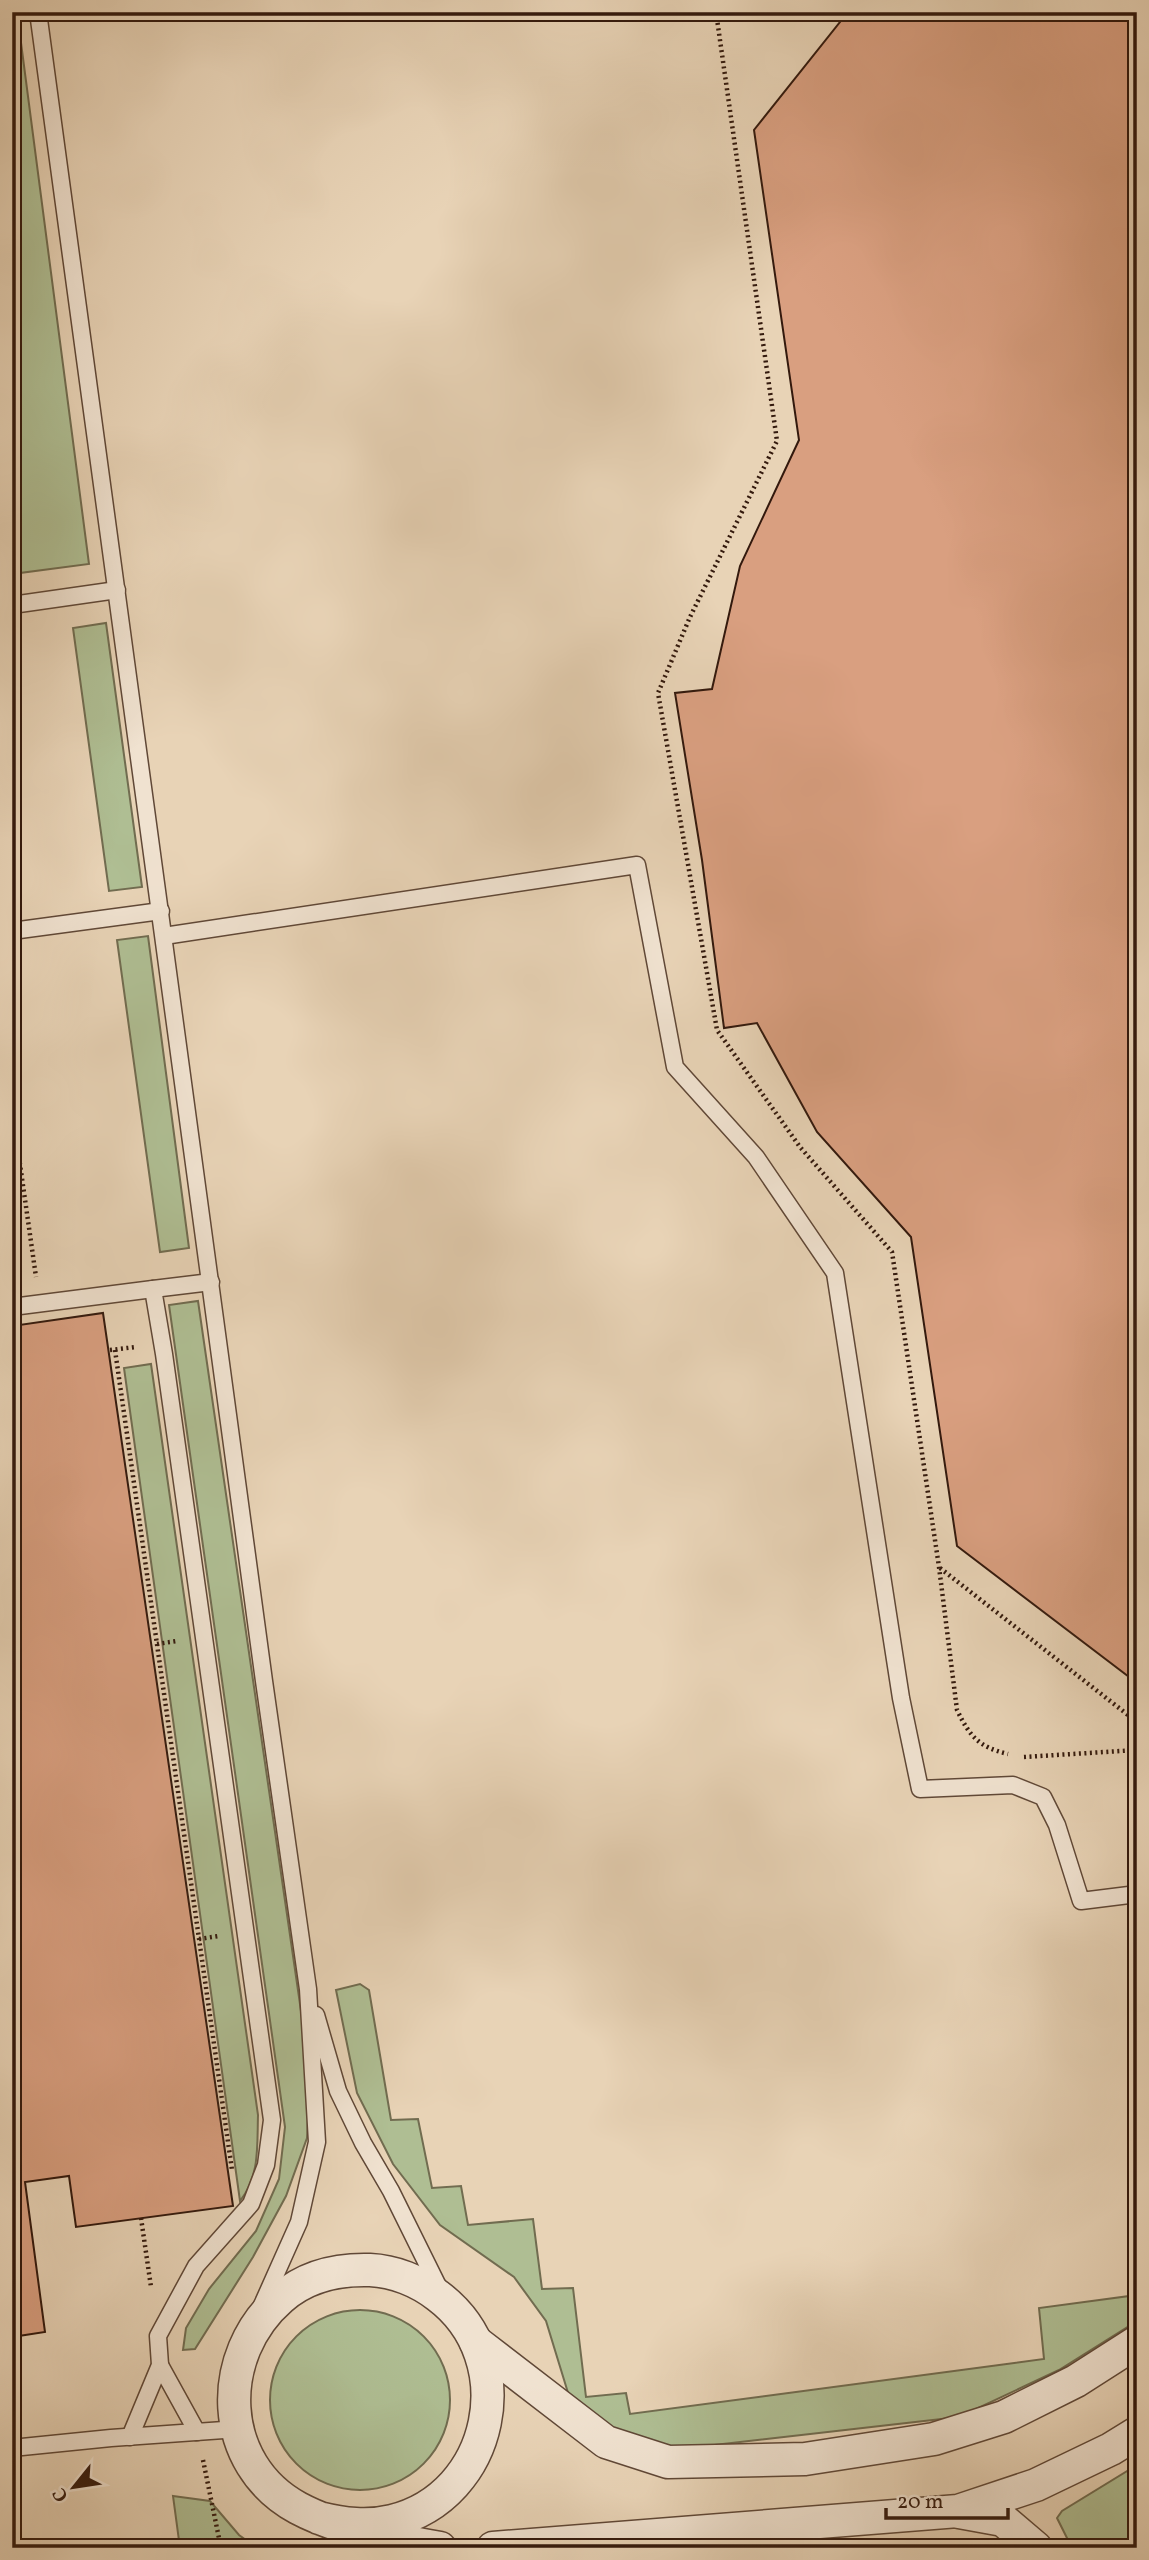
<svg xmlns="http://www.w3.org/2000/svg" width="1149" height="2560" viewBox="0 0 1149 2560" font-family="Vollkorn,serif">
	<rect width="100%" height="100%" fill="#e8d3b6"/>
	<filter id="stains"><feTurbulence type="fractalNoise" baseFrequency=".00286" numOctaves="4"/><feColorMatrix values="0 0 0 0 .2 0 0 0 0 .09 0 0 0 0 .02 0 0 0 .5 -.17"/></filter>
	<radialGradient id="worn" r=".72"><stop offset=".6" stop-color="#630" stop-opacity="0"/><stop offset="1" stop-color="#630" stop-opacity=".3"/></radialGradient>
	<g fill="#afbe93" stroke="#716c50" stroke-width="2">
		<polygon points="12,12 17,12 89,564 12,574"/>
		<polygon points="106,623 142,887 109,891 73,628"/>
		<polygon points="148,936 189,1248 160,1252 117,940"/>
		<polygon points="198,1301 310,2073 307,2138 286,2196 253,2257 195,2349 183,2350 186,2328 209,2289 256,2231 279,2179 285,2127 169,1305"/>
		<path d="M 151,1364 L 258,2115 C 257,2146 260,2176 240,2201 L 124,1368 Z"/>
		<polygon points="360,1984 369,1990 391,2120 418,2119 432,2188 461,2186 468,2225 533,2219 542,2289 573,2288 586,2397 626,2393 630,2414 1044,2359 1039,2308 1137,2295 1137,2321 1059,2370 959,2417 662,2451 600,2426 569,2396 546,2321 514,2277 440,2225 393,2164 357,2093 336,1990"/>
		<circle cx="360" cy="2400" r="90"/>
		<polygon points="1137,2465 1137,2548 1072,2548 1057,2518 1062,2511"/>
		<polygon points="173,2496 210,2501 239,2535 257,2548 180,2548"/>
	</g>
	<g fill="#d99f80" stroke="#33190d" stroke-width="2">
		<polygon points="848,12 1137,12 1137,1683 957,1546 911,1237 817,1132 757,1023 724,1028 702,860 675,693 712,689 740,566 799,440 754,130"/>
		<polygon points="103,1313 233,2206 76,2227 69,2176 25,2182 45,2332 12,2337 12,1326"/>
	</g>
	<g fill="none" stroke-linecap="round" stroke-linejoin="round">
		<g stroke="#604837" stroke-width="19">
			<g id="lane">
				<polyline points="38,12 264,1681 308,1989 317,2142 299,2222 262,2305"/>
				<polyline points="12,605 117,590"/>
				<polyline points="12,931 161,911"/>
				<polyline points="164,936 637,865 675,1067 756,1157 835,1273 901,1698 920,1789 1013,1785 1043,1797 1057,1825 1081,1901 1137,1894"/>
				<polyline points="12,1307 153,1289"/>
				<polyline points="316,2015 338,2091 363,2143 391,2191 440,2290"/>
				<polyline points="160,2365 197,2432"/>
				<polyline points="130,2437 160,2365 158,2336 196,2266 251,2204 266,2165 272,2120 164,1354 153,1289 211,1282"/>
				<polyline points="12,2448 111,2438 238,2429"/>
			</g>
		</g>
		<g stroke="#604837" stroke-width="35">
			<g id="street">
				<polyline points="476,2342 606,2442 668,2462 805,2459 934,2439 1004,2417 1076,2381 1137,2342"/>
				<polyline points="959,2512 1003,2520 1036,2548"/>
				<path d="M 319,2518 C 344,2524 367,2527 392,2521 C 494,2496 522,2359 438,2296 C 419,2281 394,2271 370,2270 C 338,2269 306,2276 281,2298 C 215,2355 217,2464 298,2508 C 339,2530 395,2540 440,2548"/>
				<polyline points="493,2548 958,2511 1036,2485 1111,2449 1137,2433"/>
			</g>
		</g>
		<g stroke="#33190d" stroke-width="4.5" stroke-dasharray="2 3.5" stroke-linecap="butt">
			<path d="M 716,12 L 777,441 L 690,617 L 658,693 L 717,1030 L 800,1147 L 892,1252 L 939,1567 L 957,1710 C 970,1737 979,1747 1008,1754"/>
			<polyline points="12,1108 36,1277"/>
			<polyline points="110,1350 136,1347"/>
			<polyline points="115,1350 232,2170"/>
			<polyline points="940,1568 1137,1722"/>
			<polyline points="157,1644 177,1641"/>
			<polyline points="1024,1757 1137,1750"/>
			<polyline points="199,1939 219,1936"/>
			<polyline points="141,2218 151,2287"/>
			<polyline points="203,2460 221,2548"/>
		</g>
		<use href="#lane" stroke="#f0e2d0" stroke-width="16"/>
		<use href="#street" stroke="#f0e2d0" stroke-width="32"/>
	</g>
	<rect width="1149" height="2560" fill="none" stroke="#e8d3b6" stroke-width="42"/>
	<rect x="14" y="14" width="1121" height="2532" fill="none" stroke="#33190d" stroke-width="3.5"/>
	<rect x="21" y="21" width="1107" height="2518" fill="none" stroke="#33190d" stroke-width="2"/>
	<g transform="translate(74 2487) rotate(240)" stroke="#f0e2d0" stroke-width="5" paint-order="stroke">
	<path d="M0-5L12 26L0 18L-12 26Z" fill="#33190d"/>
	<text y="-10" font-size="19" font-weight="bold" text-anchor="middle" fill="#33190d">С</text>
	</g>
	<path d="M886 2508v10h122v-10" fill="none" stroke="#33190d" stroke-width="3.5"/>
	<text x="897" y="2508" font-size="21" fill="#33190d" stroke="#f0e2d0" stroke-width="5" paint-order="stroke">20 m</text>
	<rect width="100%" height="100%" filter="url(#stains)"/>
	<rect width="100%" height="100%" fill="url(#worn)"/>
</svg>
